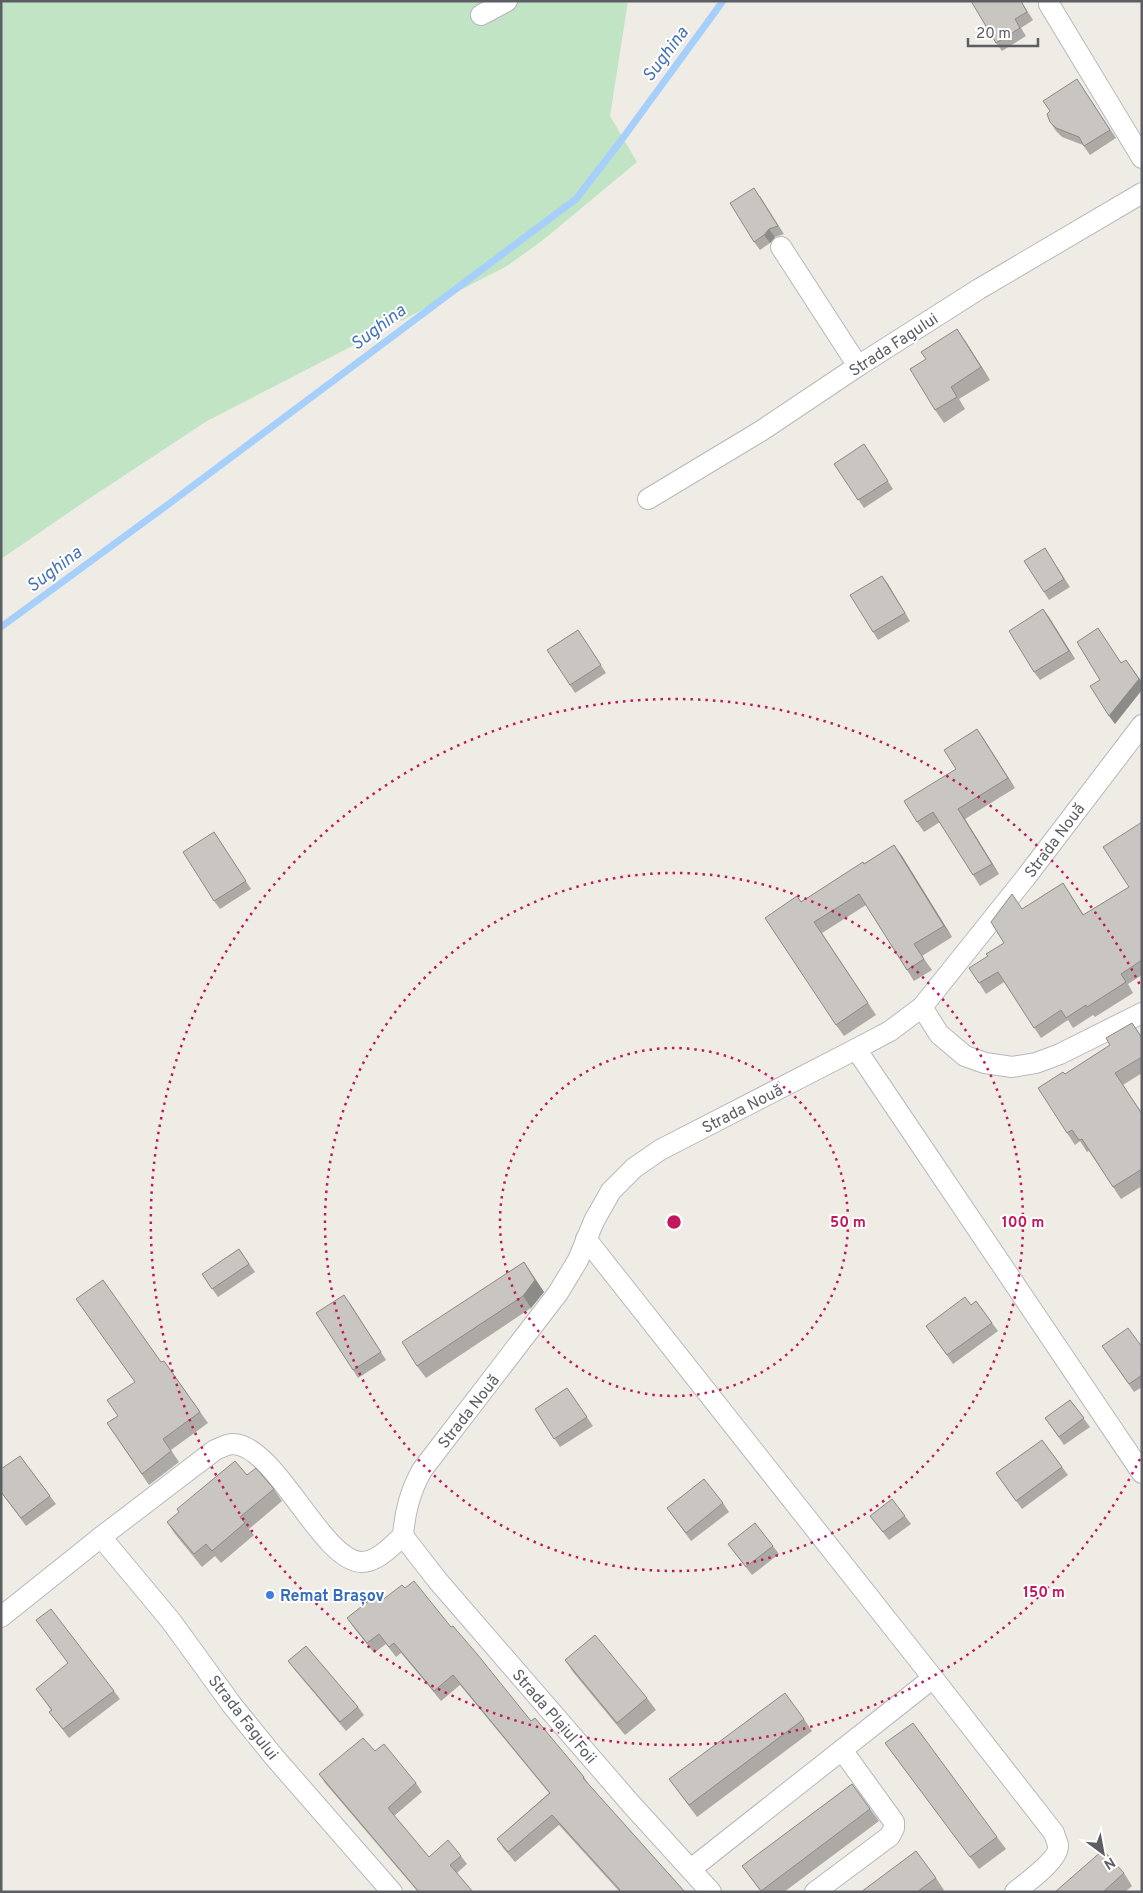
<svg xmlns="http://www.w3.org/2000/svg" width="1143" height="1893" viewBox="0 0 1143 1893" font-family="Overpass,sans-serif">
	<rect width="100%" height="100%" fill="#eeece4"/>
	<polygon fill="#c1e4c4" points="1,1 628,1 610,116 637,162 543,240 507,266 207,421 87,500 1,559"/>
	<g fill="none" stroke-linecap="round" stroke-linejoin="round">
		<polyline stroke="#a6cffc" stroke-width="7" points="1,627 166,506 576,199 620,142 723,1"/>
		<g stroke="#b6b8bd" stroke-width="22">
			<g id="street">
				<polyline points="1049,4 1142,158"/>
				<polyline points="481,15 507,1"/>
				<polyline points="781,247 858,366"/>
				<polyline points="648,499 761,431 858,366 979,289 1142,193"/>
				<polyline points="922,1007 939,1034 965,1056 985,1063 1012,1067 1036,1063 1060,1054 1142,1013"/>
				<polyline points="856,1049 1142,1473"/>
				<polyline points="586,1239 933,1678"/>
				<path d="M 403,1536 C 405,1511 410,1492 422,1470 L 558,1293 L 578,1260 L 594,1221 L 611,1191 L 634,1168 L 660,1150 L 856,1049 L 890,1031 L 922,1007 L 1026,877 L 1142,725"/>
				<polyline points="403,1536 438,1581 631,1804 711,1892"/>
				<polyline points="101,1537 171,1621 232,1705 275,1758 392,1892"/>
				<path d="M 1,1617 L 101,1537 L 215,1450 C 220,1448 227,1444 233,1444 C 276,1445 322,1562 362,1562 C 378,1562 392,1545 403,1536"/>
				<path d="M 691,1869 L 933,1678 L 1054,1833 C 1055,1837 1057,1841 1058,1845 C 1060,1859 1026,1883 1015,1892"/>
				<polyline points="815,1892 890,1836 894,1828 894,1822 842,1750"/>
			</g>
		</g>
		<use href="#street" stroke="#fff" stroke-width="20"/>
	</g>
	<g fill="#adaaa6">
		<polygon points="1021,1 1033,20 1021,28 1026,36 1002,51 996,43"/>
		<polygon points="1083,88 1116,138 1090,155 1083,145 1062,137 1056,131 1050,122"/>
		<polygon points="760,196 784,234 775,237 770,243 760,250 754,242"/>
		<polygon points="957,329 990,380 959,399 965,409 944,423 935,410 926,359"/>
		<polygon points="864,444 893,489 864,508 834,464"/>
		<polygon points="1045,548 1070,587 1049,600 1044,592"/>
		<polygon points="882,576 910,621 878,640 873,632"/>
		<polygon points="1043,609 1075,659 1040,680 1034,672"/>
		<polygon points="578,630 606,673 575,693 570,685"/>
		<polygon points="977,729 1015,788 965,819 999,874 980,886 940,822 924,832 917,822 956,769"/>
		<polygon points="1142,822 1142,975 1128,984 1133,993 1095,1017 1093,1015 1073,1028 1068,1020 1041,1038 1004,982 986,994 979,983 988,956 1004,943 1023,909 1063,883 1084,915 1129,887"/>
		<polygon points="214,832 251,889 220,909 214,901"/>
		<polygon points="894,845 902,856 952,937 922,956 932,970 914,981 866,905 822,933 876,1015 844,1036 836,1025 801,902"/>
		<polygon points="1132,1023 1142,1037 1142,1073 1123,1085 1142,1113 1142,1186 1121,1199 1089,1151 1087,1152 1080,1141 1075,1145 1067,1133 1065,1074 1110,1045"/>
		<polygon points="239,1249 255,1272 218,1297 202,1274"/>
		<polygon points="524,1262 544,1292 531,1308 426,1378 417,1366"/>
		<polygon points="976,1301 998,1331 953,1364 926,1326 971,1305"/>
		<polygon points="350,1303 386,1360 358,1378 353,1370"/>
		<polygon points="1102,1346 1142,1348 1142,1387 1134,1392"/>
		<polygon points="164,1361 208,1423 171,1450 179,1462 149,1485 107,1423 118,1416 161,1362"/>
		<polygon points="567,1388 593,1426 560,1447 535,1409"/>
		<polygon points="1070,1400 1090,1427 1064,1445 1045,1418"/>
		<polygon points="1042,1440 1068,1475 1022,1509 996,1473"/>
		<polygon points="20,1456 56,1504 26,1526 1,1492"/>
		<polygon points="247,1475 274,1489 282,1501 249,1529 254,1535 221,1563 215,1556 202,1567 175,1534 167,1522"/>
		<polygon points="723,1503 729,1512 691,1541 667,1508"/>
		<polygon points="870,1516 905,1516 911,1524 889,1540"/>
		<polygon points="728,1544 773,1546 779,1554 752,1575"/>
		<polygon points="405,1588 451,1627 531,1721 584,1777 590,1786 685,1892 619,1891 559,1825 515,1862 504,1849 497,1839 549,1793 460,1685 441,1701 401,1653 396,1657 386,1644 374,1653 354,1628 347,1618 381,1601"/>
		<polygon points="565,1660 647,1698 656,1710 625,1735 573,1672"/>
		<polygon points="288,1661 358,1707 364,1715 346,1731 294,1669"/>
		<polygon points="36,1689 114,1691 120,1699 69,1738 49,1712 51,1710"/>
		<polygon points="804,1719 812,1731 697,1817 669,1779"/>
		<polygon points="885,1743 997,1837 1006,1849 979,1869"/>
		<polygon points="375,1751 416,1783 422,1792 394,1816 429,1857 461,1856 467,1864 457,1873 473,1892 418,1892 325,1783 319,1774"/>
		<polygon points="852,1784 879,1821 784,1892 761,1892 742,1866"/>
		<polygon points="1124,1873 1132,1886 1125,1892 1055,1892"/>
		<polygon points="936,1878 944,1890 942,1892 861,1892"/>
	</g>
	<g fill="#8d8b87">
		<polygon points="769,229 775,237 770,243 764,235"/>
		<polygon points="957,329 966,342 990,380 981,367"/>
		<polygon points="882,576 888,584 910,621 905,613"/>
		<polygon points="1043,609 1049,617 1075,659 1069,651"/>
		<polygon points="1126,660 1142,682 1142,690 1115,724 1109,716"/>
		<polygon points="977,729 984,739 1015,788 1008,778"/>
		<polygon points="958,809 965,819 999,874 992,864"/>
		<polygon points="894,845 902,856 952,937 944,926"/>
		<polygon points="524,1262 544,1292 531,1308 523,1296"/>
	</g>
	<g fill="#c9c6c1" stroke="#8d8b87">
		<polygon points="971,1 1021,1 1027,12 1015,19 1020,28 996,43"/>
		<polygon points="1077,79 1110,130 1084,146 1079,137 1056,128 1050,122 1047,114 1050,111 1043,101"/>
		<polygon points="754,188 778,226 769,229 764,235 754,242 730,203"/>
		<polygon points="957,329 981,367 951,387 957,397 935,410 910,369 926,359 921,352"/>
		<polygon points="864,444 888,481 858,500 834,464"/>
		<polygon points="1045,548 1064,579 1044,592 1024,561"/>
		<polygon points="882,576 905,613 873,632 850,595"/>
		<polygon points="1043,609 1069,651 1034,672 1009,631"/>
		<polygon points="1098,628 1121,663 1126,660 1139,679 1109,716 1090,686 1100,680 1077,642"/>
		<polygon points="578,630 601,665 570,685 547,650"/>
		<polygon points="977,729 1008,778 958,809 992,864 973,875 933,812 917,822 904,801 956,769 944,750"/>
		<polygon points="1142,822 1142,960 1121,974 1126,982 1087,1007 1086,1005 1066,1018 1061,1010 1034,1028 998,972 979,983 969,968 988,956 986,954 1004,943 991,922 1012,894 1022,909 1063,883 1083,915 1129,887 1103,847"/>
		<polygon points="214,832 246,881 214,901 183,852"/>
		<polygon points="894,845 944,926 914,944 924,959 907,970 859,894 814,922 868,1003 836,1025 765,918 797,896 801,902 863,862 864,864"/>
		<polygon points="1132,1023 1142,1038 1142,1057 1115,1073 1142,1114 1142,1169 1113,1187 1082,1139 1079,1140 1072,1130 1067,1133 1038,1088 1063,1072 1065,1074 1110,1045 1106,1038"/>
		<polygon points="239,1249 249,1264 212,1289 202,1274"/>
		<polygon points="524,1262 535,1280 523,1296 417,1366 402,1342"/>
		<polygon points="103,1280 161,1362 164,1361 200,1412 163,1439 171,1451 142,1474 107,1423 118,1416 107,1400 135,1382 76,1299"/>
		<polygon points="344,1295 381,1352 353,1370 316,1313"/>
		<polygon points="965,1297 971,1305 976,1301 992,1323 947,1355 926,1326"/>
		<polygon points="1128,1328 1142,1347 1142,1375 1129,1384 1102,1346"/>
		<polygon points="567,1388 587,1417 554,1439 535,1409"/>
		<polygon points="1070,1400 1084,1418 1059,1437 1045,1418"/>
		<polygon points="1042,1440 1062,1467 1016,1501 996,1473"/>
		<polygon points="20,1456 50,1496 21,1518 1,1492 1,1469"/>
		<polygon points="235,1461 247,1475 256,1468 274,1489 240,1517 245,1523 212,1551 206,1544 194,1554 167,1522 179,1512 177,1509"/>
		<polygon points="704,1479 723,1503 686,1533 667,1508"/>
		<polygon points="892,1499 905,1516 883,1532 870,1516"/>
		<polygon points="755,1523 773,1546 746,1567 728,1544"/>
		<polygon points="414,1581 451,1627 453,1626 477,1654 531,1721 535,1718 584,1777 583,1778 685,1892 618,1892 620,1890 552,1815 508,1852 497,1839 550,1793 453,1675 434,1691 394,1643 389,1647 379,1634 367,1643 347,1618 376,1595 381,1601 402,1585 405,1588"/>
		<polygon points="51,1609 114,1691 63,1729 49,1712 52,1710 36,1689 68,1663 36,1620"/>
		<polygon points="595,1635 647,1698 617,1723 565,1660"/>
		<polygon points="306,1646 358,1707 340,1722 288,1661"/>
		<polygon points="785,1693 804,1719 689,1805 669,1779"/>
		<polygon points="913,1723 997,1837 970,1857 885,1743"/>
		<polygon points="363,1738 375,1751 384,1744 416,1783 388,1808 429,1857 448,1840 461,1856 450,1865 473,1892 419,1892 319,1774"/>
		<polygon points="852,1784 870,1809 761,1891 742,1866"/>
		<polygon points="1103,1850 1124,1873 1103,1892 1055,1892"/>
		<polygon points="916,1851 936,1878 917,1892 861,1892"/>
	</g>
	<g fill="none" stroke="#c2185b" stroke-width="2.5" stroke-dasharray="2.5 5">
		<circle cx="674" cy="1222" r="174"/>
		<circle cx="674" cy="1222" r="349"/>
		<path d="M1140 1459A523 523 0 1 1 1140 985"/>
	</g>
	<circle fill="#3f7fe0" stroke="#fff" stroke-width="2" cx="270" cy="1595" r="5"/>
	<g text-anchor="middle" stroke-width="4" stroke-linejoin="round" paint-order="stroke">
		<g font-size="16" fill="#5c5e64" stroke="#fff">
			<text transform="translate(893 344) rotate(-33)" y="6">Strada Fagului</text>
			<text transform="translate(1054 840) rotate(-53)" y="6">Strada Nouă</text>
			<text transform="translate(742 1108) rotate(-27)" y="6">Strada Nouă</text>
			<text transform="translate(468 1411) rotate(-52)" y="6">Strada Nouă</text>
			<text transform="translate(555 1716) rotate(49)" y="6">Strada Plaiul Foii</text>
			<text transform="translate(244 1717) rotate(52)" y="6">Strada Fagului</text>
		</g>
		<g font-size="16" font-weight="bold" fill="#366cbe" stroke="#fff" text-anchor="start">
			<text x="280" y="1601">Remat Brașov</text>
		</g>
		<g font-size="18" font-style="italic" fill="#4673b6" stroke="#fff">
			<text transform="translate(665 54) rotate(-53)" y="6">Sughina</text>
			<text transform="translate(378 327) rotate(-37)" y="6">Sughina</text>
			<text transform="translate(54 569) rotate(-37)" y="6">Sughina</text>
		</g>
	</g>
	<circle cx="674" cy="1222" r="8" fill="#c2185b" stroke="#fff" stroke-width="2.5"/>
	<g font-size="15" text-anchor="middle" font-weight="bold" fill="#c2185b" stroke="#fff" stroke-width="4" stroke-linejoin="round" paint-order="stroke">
		<text x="848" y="1227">50 m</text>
		<text x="1023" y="1227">100 m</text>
		<text x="1044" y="1597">150 m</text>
	</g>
	<rect width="1143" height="1893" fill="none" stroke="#5c5e64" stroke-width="5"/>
	<g transform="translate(1103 1853) rotate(148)" stroke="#ffffff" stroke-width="4" paint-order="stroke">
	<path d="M0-4L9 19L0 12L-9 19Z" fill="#5c5e64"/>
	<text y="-8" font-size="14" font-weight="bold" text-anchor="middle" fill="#5c5e64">N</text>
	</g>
	<path d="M968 38v8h70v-8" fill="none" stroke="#5c5e64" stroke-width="2.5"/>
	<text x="976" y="38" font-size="15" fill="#5c5e64" stroke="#ffffff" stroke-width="4" paint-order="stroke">20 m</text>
</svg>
